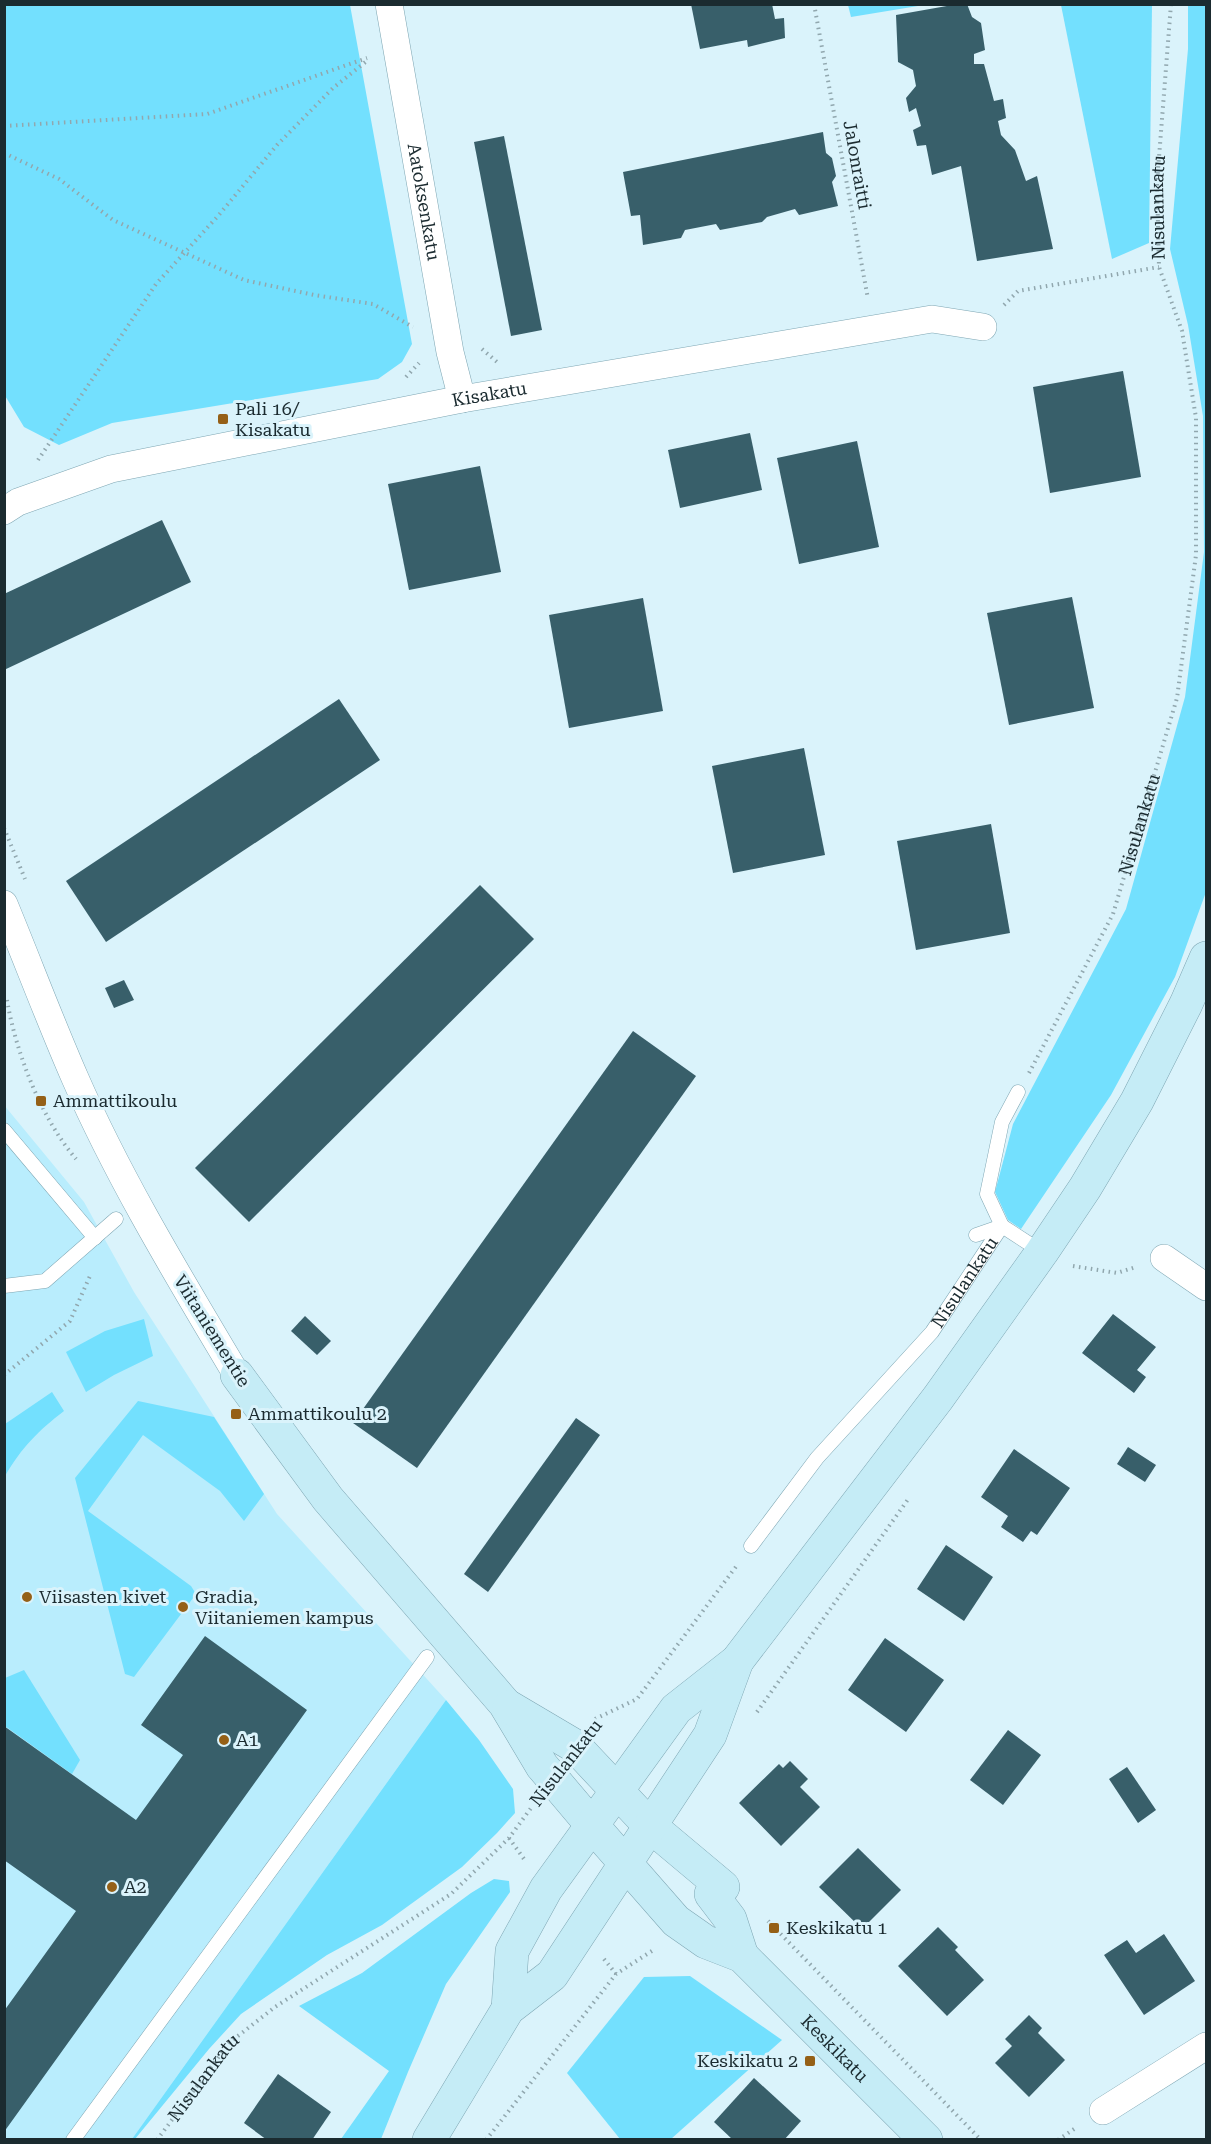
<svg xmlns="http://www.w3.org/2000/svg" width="1211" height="2144" viewBox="0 0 1211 2144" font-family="'Roboto Serif',serif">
	<rect width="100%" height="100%" fill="#daf3fb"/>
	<polygon fill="#b9edfd" points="4,1105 84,1202 134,1292 277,1514 446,1700 132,2139 5,2139"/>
	<g fill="#73e0fe">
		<polygon points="4,5 350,5 412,344 402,362 378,379 112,423 59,445 24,427 4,394"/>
		<polygon points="848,5 848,4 924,5 851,17"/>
		<polygon points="1061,5 1152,5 1149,243 1112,259"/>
		<polygon points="1188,5 1206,5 1206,892 1175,977 1111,1095 1021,1229 1008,1220 995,1192 1013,1124 1126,909 1185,697 1204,552 1203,416 1188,325 1170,249 1188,49"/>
		<polygon points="144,1319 153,1356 114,1375 86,1392 66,1352 105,1331"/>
		<path d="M 52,1392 L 64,1411 C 38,1431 22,1447 5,1476 L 5,1424 Z"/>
		<polygon points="138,1401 214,1417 264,1494 244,1521 220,1491 143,1435 88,1511 191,1586 196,1594 134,1677 125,1674 75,1478"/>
		<polygon points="24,1670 80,1760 72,1774 5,1726 5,1678"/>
		<polygon points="446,1700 479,1740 513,1789 515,1813 497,1833 462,1867 382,1925 327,1955 241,2014 209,2049 135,2139 132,2139"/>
		<polygon points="494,1879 509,1881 510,1892 446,1984 408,2072 381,2139 341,2139 389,2071 299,2006 362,1973 471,1893"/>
		<polygon points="690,1976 782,2040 671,2139 620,2139 567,2073 644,1977"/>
	</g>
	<g fill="#385f6a">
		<polygon points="691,4 772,4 775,19 784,18 785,38 748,47 747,40 700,49"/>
		<polygon points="958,4 967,4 972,17 981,23 985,50 974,54 974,64 984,64 994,101 1003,99 1006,118 998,121 1001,135 1015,150 1026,181 1037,176 1053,249 977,261 961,166 932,175 926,145 917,146 913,130 921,126 916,108 909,112 906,98 916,86 913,70 898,62 896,15"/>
		<polygon points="823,132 826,153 832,158 836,176 832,182 838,206 799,215 795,209 767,217 762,222 720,230 716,224 685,230 681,238 643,245 640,215 631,216 623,172"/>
		<polygon points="504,136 542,330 511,336 474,142"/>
		<polygon points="1123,371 1141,477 1050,493 1033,387"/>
		<polygon points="750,433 762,490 680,508 668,450"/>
		<polygon points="857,441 879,547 799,564 777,458"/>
		<polygon points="480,466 501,572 409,590 388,484"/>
		<polygon points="162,520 191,582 4,670 4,594"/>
		<polygon points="1072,597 1094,708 1009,725 987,613"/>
		<polygon points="643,598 663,711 569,728 549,615"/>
		<polygon points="339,699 380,760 106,942 66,881"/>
		<polygon points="804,748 825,855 733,873 712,766"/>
		<polygon points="991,824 1010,933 916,950 897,841"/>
		<polygon points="480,885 534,939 249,1222 195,1168"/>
		<polygon points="124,980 134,1000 114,1008 105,988"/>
		<polygon points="633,1031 696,1076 417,1468 353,1423"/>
		<polygon points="1113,1314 1156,1347 1137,1370 1146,1377 1134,1393 1082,1353"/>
		<polygon points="305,1316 331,1341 317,1355 291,1331"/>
		<polygon points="576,1418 600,1435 488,1592 464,1574"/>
		<polygon points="1128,1447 1156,1465 1145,1482 1117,1464"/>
		<polygon points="1014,1449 1070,1488 1037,1535 1031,1531 1023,1542 1001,1527 1008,1516 981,1497"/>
		<polygon points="946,1545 993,1577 964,1621 917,1589"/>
		<polygon points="205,1636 307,1710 4,2132 4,2011 76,1911 4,1860 4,1726 136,1820 183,1755 141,1725"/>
		<polygon points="885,1638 944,1680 906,1732 848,1690"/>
		<polygon points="1008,1730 1041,1755 1003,1805 970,1780"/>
		<polygon points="790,1761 808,1779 800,1787 820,1807 781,1846 739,1803 779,1764 783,1768"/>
		<polygon points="1127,1767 1156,1810 1138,1823 1109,1779"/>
		<polygon points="858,1848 901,1890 862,1929 819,1887"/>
		<polygon points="938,1927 958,1947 955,1950 984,1980 947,2016 898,1966"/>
		<polygon points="1164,1934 1195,1981 1144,2015 1104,1955 1127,1940 1136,1953"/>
		<polygon points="1029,2015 1042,2028 1038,2033 1065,2060 1029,2097 995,2063 1012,2046 1005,2039"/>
		<polygon points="278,2074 331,2112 312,2140 267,2140 244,2123"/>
		<polygon points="754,2078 801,2121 784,2140 733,2140 714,2122"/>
	</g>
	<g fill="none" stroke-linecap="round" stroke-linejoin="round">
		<g stroke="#7ea6b3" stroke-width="15">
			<g id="lane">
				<polyline points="4,1130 95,1238"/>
				<polyline points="976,1235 1002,1226 1042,1252"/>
				<polyline points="4,1286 45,1281 116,1219"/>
				<path id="s3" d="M 751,1546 L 817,1458 L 932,1332 L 1002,1226 L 987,1194 L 1002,1122 L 1018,1092"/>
				<polyline points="73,2140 427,1657"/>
			</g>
		</g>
		<g stroke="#7ea6b3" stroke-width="28">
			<g id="street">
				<path id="s4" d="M 389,4 L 450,352 L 462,399"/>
				<path id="s5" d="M 4,511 L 18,502 L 111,469 L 462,399 L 932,319 L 983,327"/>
				<path d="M 4,904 C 28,962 50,1021 75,1078 C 120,1181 180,1279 237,1375"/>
				<polyline points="1164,1258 1206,1287"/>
				<polyline points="1103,2111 1206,2046"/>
			</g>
		</g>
		<g stroke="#7ea6b3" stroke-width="34">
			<g id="secondary">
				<path id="s6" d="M 237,1375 L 328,1499 L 505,1704 L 542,1766 L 591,1824 L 676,1921 L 706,1942 L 742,1956 L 926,2140"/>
				<polyline points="509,1707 575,1746 649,1825 723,1887 711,1894 730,1919 742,1956"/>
				<polyline points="508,2009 512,1951 546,1889 676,1709 737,1661 938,1398 1042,1252 1085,1188 1137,1101 1186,1004 1206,958"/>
				<polyline points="429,2140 508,2009 552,1975 710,1735 737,1661"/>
			</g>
		</g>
		<g stroke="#91a7ae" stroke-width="4" stroke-dasharray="1.5 4.5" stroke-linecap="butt">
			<polyline points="814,4 868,299"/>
			<polyline points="4,126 207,114 367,58"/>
			<polyline points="4,153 59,179 113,220 244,280 314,295 373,304 413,327"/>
			<polyline points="1004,305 1018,291 1159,267"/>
			<polyline points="482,349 497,362"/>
			<polyline points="406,377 419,363"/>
			<polyline points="38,460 156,284 218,216 277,145 333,88 368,60"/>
			<polyline points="4,828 25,879"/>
			<path d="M 7,1000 C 16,1053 41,1118 76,1159"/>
			<path id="s1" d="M 1029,1073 L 1113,914 L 1177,698 L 1196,555 L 1196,418 L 1182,331 L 1159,267 L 1157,183 L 1171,4"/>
			<polyline points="1073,1266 1117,1273 1136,1267"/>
			<polyline points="4,1375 70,1321 90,1276"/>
			<polyline points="757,1712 909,1498"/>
			<polyline points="595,1719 637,1699 738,1564"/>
			<polyline points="509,1838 524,1859"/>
			<polyline points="768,1921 981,2140"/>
			<polyline points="604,1959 616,1974"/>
			<path id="s2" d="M 157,2140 L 229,2043 L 275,2007 L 451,1894 L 509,1838 L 531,1808"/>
			<polyline points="486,2140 616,1974 655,1949"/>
			<polyline points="1058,2140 1077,2127"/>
		</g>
		<use href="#lane" stroke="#fff" stroke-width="14"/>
		<use href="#street" stroke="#fff" stroke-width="27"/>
		<use href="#secondary" stroke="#c5ecf6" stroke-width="33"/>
	</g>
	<g fill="#956017" stroke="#daf3fb" stroke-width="2">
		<rect x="217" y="413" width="12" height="12" rx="3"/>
		<rect x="35" y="1095" width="12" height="12" rx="3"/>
		<rect x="230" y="1408" width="12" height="12" rx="3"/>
		<circle cx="27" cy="1597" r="6"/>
		<circle cx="183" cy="1607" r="6"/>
		<circle cx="224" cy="1740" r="6"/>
		<circle cx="112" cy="1887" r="6"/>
		<rect x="768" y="1922" width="12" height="12" rx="3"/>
		<rect x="804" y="2055" width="12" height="12" rx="3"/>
	</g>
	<g text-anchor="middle" stroke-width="6" stroke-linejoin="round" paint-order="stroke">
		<g font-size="18" fill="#1b2b30" stroke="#daf3fb">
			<text transform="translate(857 165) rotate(80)" y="6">Jalonraitti</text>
			<text dy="6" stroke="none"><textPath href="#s4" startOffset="201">Aatoksenkatu</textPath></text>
			<text dy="6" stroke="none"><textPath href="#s1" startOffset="902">Nisulankatu</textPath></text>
			<text dy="6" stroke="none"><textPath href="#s5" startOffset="501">Kisakatu</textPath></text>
			<text dy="6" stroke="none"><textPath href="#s1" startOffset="273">Nisulankatu</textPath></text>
			<text dy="6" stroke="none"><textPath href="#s3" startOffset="340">Nisulankatu</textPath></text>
			<text transform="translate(212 1331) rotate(58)" y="6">Viitaniementie</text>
			<text transform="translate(566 1763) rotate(-52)" y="6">Nisulankatu</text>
			<text dy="6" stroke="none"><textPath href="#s6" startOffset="908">Keskikatu</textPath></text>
			<text dy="6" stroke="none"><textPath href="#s2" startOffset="78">Nisulankatu</textPath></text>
		</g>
		<g font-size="18" fill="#1b2b30" stroke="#daf3fb" text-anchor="start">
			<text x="235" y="415">Pali 16/<tspan x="235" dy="21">Kisakatu</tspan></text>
			<text x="53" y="1107">Ammattikoulu</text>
			<text x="248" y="1420">Ammattikoulu 2</text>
			<text x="39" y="1603">Viisasten kivet</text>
			<text x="195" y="1603">Gradia,<tspan x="195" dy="21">Viitaniemen kampus</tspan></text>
			<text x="236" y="1746">A1</text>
			<text x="124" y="1893">A2</text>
			<text x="786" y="1934">Keskikatu 1</text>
			<text x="798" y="2067" text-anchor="end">Keskikatu 2</text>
		</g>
	</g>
	<rect width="1211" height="2144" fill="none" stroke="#1b2b30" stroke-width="12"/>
</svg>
